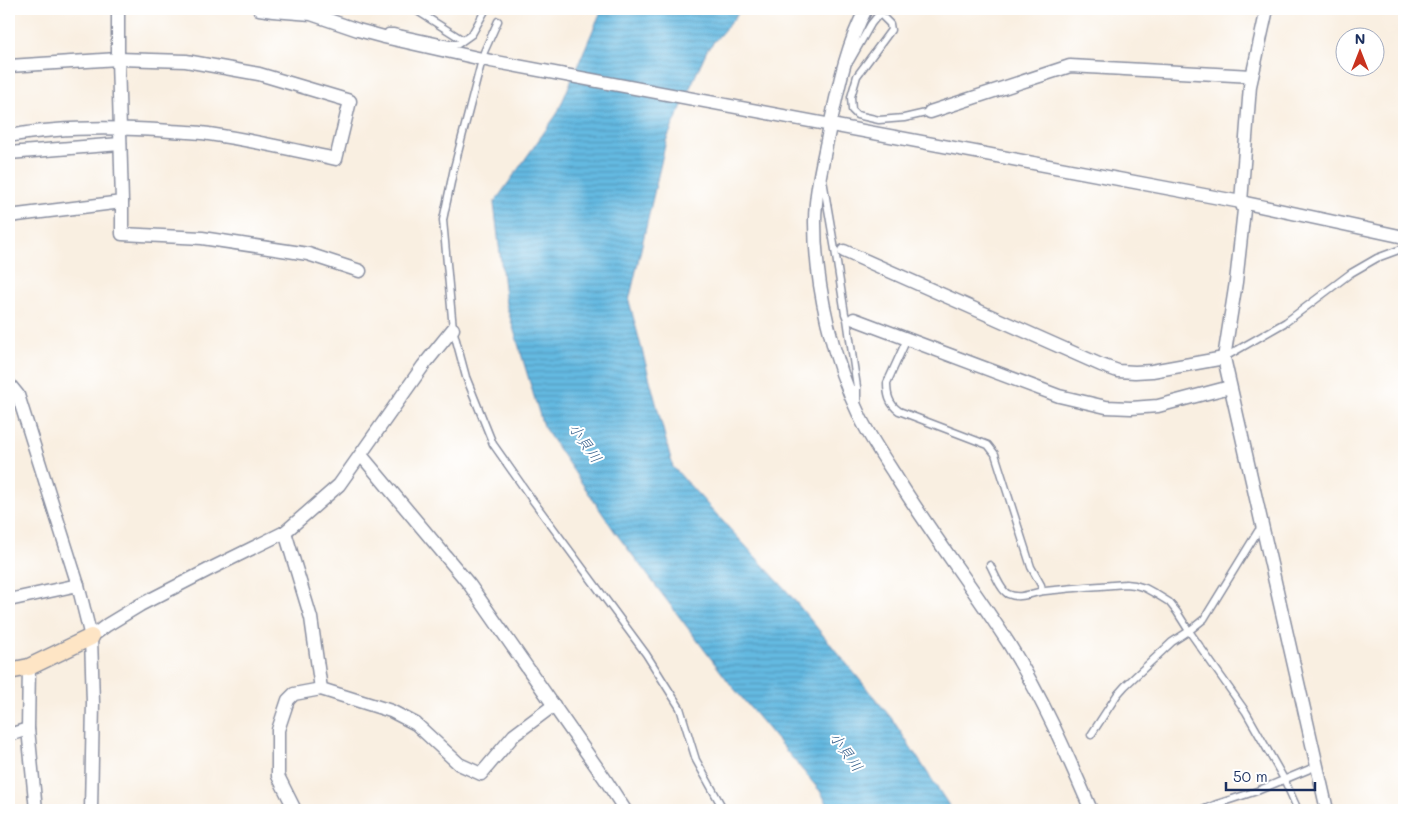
<svg xmlns="http://www.w3.org/2000/svg" width="1413" height="819" viewBox="0 0 1413 819" font-family="Mali,'Klee One',sans-serif">
	<defs>
		<pattern id="water-rules" width="6" height="5" patternUnits="userSpaceOnUse" patternTransform="scale(1.25)"><rect width="6" height="5" fill="#64b9e1"/><path d="M0 2.5h6" fill="none" stroke="#5297ba"/></pattern>
	</defs>
	<rect width="100%" height="100%" fill="#fff"/>
	<filter id="ink" filterUnits="userSpaceOnUse"><feTurbulence type="fractalNoise" baseFrequency=".02" numOctaves="2"/><feDisplacementMap in="SourceGraphic" scale="10" xChannelSelector="R" yChannelSelector="G"/><feConvolveMatrix kernelMatrix="1 2 1 2 8 2 1 2 1" color-interpolation-filters="sRGB"/></filter>
	<filter id="wash" filterUnits="userSpaceOnUse"><feTurbulence type="fractalNoise" baseFrequency=".0096" numOctaves="4" result="noise"/><feDisplacementMap in="SourceGraphic" scale="20" xChannelSelector="R" yChannelSelector="G"/><feGaussianBlur stdDeviation="1.12" result="paint"/><feColorMatrix in="noise" values="0 0 0 0 0 0 0 0 0 0 0 0 0 0 0 0 0 1.4 0 .05"/><feComposite in="paint" operator="in"/></filter>
	<g filter="url(#wash)">
		<rect width="100%" height="100%" fill="#f9efe1"/>
		<polygon fill="url(#water-rules)" stroke="#4074a0" points="602,9 742,9 707,50 666,141 629,301 673,467 786,590 892,719 952,810 831,810 820,791 731,685 615,532 543,426 506,304 494,203 557,114"/>
	</g>
	<g filter="url(#ink)">
		<g fill="none" stroke-linecap="round" stroke-linejoin="round">
			<g stroke="#8a8fa0" stroke-width="9">
				<g id="lane">
					<polyline points="414,9 463,40"/>
					<polyline points="498,21 484,52 454,168 443,220 453,329 466,377 493,444 531,498 646,654 680,708 696,760 721,805 725,810"/>
					<polyline points="384,37 388,32 393,32 449,44 458,44 472,34 486,9"/>
					<polyline points="850,61 871,24 879,14 881,15 890,24 891,30 857,76 851,97 852,110 857,115 879,120 904,118 930,112"/>
					<polyline points="823,180 835,250 845,314 847,319 857,387 857,402"/>
					<path d="M 907,339 L 887,383 C 887,395 889,404 899,411 L 988,445 L 995,454 L 1031,567 L 1041,585 L 1042,591"/>
					<polyline points="1225,357 1286,322 1351,273 1377,258 1404,248"/>
					<path d="M 990,565 C 994,572 1001,591 1008,594 C 1021,600 1032,592 1045,591 C 1072,588 1099,586 1126,584 L 1135,585 L 1145,588 L 1156,594 L 1169,602 L 1177,612 L 1189,631 L 1246,712 L 1284,779 L 1298,810"/>
					<polyline points="1091,735 1117,695 1125,686 1172,642 1189,631 1204,619 1258,531 1263,528"/>
					<polyline points="1203,810 1217,804 1257,791 1317,766"/>
				</g>
			</g>
			<g stroke="#8a8fa0" stroke-width="15">
				<g id="street">
					<polyline points="259,9 273,11 311,14 358,30 384,37 491,61 1241,202 1404,237"/>
					<path d="M 866,9 C 846,46 838,89 829,131 C 823,161 815,192 815,222 C 815,286 833,362 861,419 C 870,437 882,455 893,472 C 929,531 972,586 1009,644 C 1042,697 1067,754 1091,810"/>
					<polyline points="1267,9 1250,86 1241,202 1244,210 1236,282 1224,358 1327,810"/>
					<path d="M 9,66 L 118,59 L 186,61 L 259,74 L 350,101 L 336,159 C 294,150 252,140 209,134 C 197,132 184,132 171,131 C 117,127 62,126 9,136"/>
					<polyline points="930,112 1070,66 1252,76"/>
					<polyline points="9,153 120,144"/>
					<polyline points="122,202 122,234 202,238 308,254 360,271"/>
					<polyline points="9,216 122,202 118,59 118,9"/>
					<polyline points="844,251 1101,365 1118,371 1135,372 1152,371 1224,358"/>
					<polyline points="854,319 1059,396 1106,407 1131,408 1158,406 1230,387"/>
					<polyline points="9,384 18,395 78,585 91,637 93,703 91,810"/>
					<polyline points="361,455 469,584 605,779 625,810"/>
					<polyline points="285,532 311,618 321,689"/>
					<polyline points="9,600 78,585"/>
					<polyline points="91,637 107,625 140,605 210,569 285,532 339,485 423,366 453,329"/>
					<polyline points="29,667 28,729 36,810"/>
					<polyline points="9,735 28,729"/>
					<polyline points="295,810 278,776 278,730 288,700 294,694 321,689 391,711 416,724 459,764 481,774 514,735 554,705"/>
				</g>
			</g>
			<g stroke="#8a8fa0" stroke-width="19">
				<polyline id="secondary" points="9,671 29,667 91,637"/>
			</g>
			<use href="#lane" stroke="#fff" stroke-width="6"/>
			<use href="#street" stroke="#fff" stroke-width="12"/>
			<use href="#secondary" stroke="#fee5c5" stroke-width="16"/>
		</g>
	</g>
	<g text-anchor="middle" stroke-width="4" stroke-linejoin="round" paint-order="stroke">
		<g font-size="15" font-style="italic" fill="#355f8c" stroke="#fff">
			<text transform="translate(585 443) rotate(55)" y="5">小貝川</text>
			<text transform="translate(846 752) rotate(54)" y="5">小貝川</text>
		</g>
	</g>
	<rect width="1413" height="819" fill="none" stroke="#fff" stroke-width="30"/>
	<g transform="translate(1360 52)"><circle r="24" fill="#ffffff" stroke="#a4acbf"/>
	<path d="M0-4L9 19L0 12L-9 19Z" fill="#c8321e"/>
	<text y="-8" font-size="14" font-weight="bold" text-anchor="middle" fill="#1b2f5e">N</text>
	</g>
	<path d="M1226 782v8h89v-8" fill="none" stroke="#1b2f5e" stroke-width="2.5"/>
	<text x="1233" y="782" font-size="15" fill="#1b2f5e" stroke="#ffffff" stroke-width="4" paint-order="stroke">50 m</text>
</svg>
